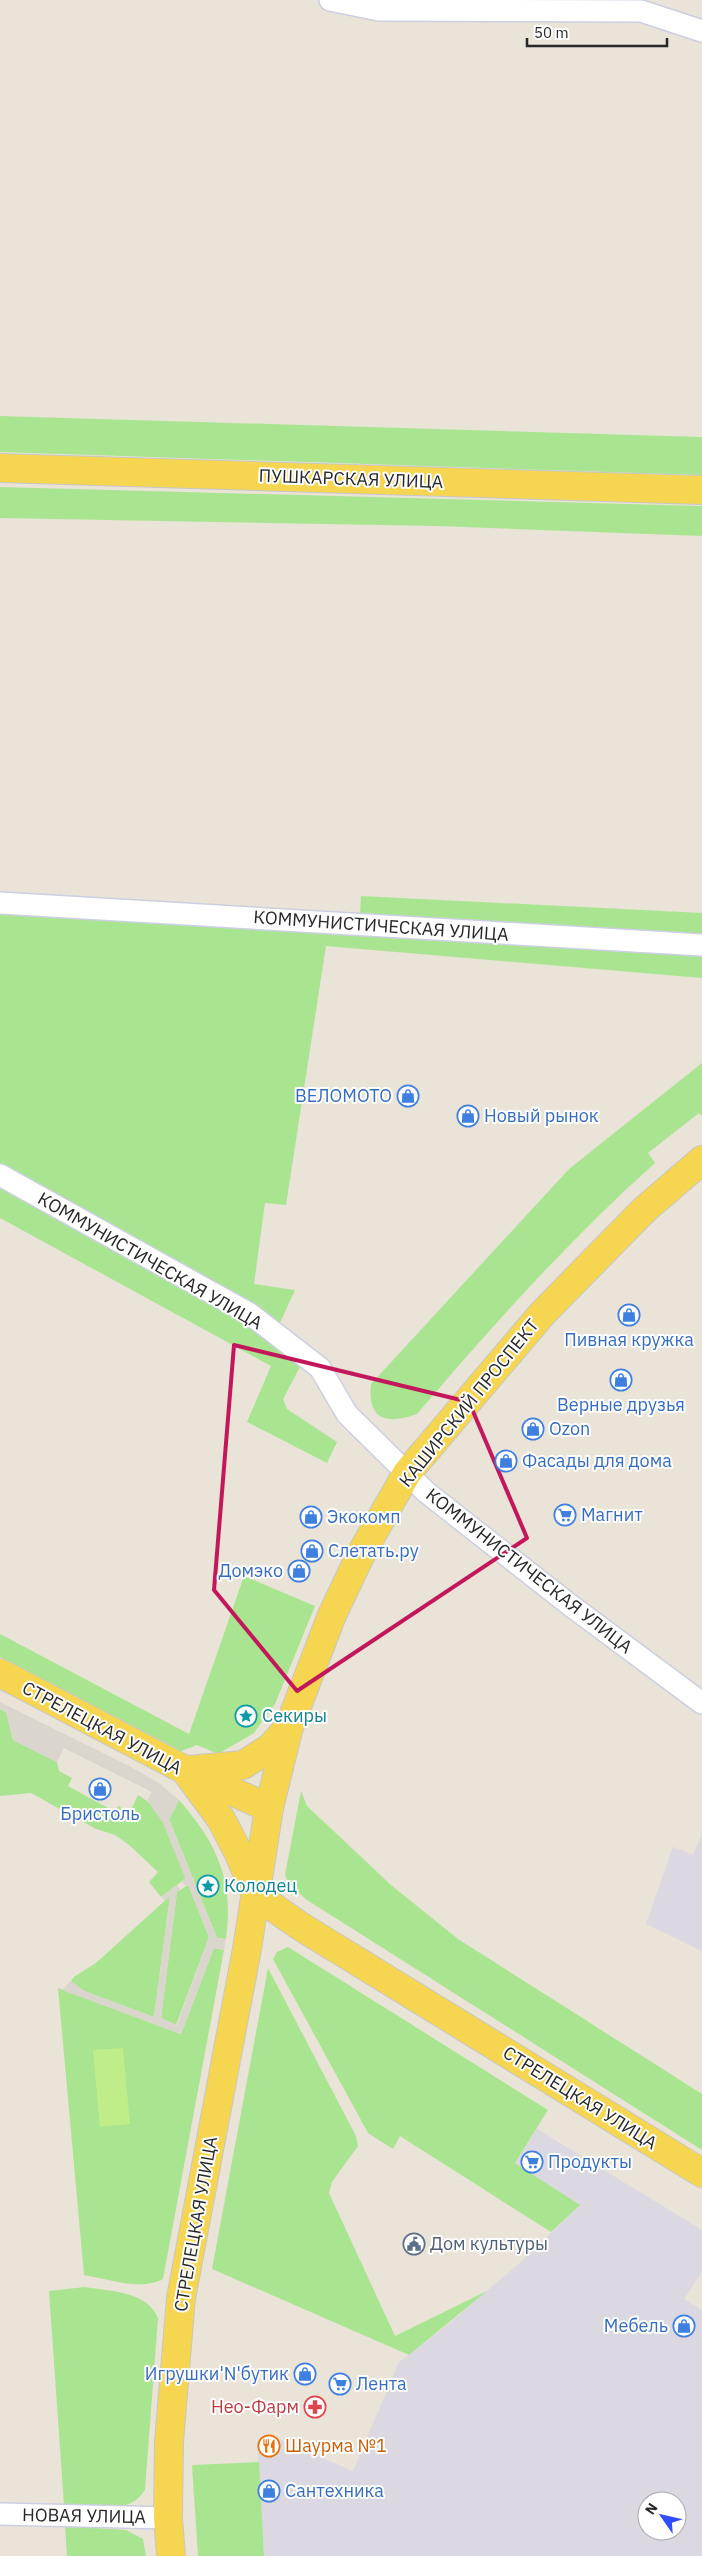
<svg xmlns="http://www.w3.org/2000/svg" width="702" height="2556" viewBox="0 0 702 2556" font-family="'IBM Plex Sans',sans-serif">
	<rect width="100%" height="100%" fill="#eae3d7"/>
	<g fill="#dbd8e2" fill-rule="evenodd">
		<polygon points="702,1834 702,1951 646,1924 673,1847 693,1855"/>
		<path d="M 537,2129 L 702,2230 L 702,2272 L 684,2299 L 702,2310 L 702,2556 L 264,2556 L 257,2442 L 281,2440 L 353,2471 L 399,2362 L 445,2327 L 523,2260 L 580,2205 L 515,2163 ZM 647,2501 L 677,2501 L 677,2531 L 647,2531 Z"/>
	</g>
	<g fill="#a9e590">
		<polygon points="0,416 702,437 702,475 0,452"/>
		<polygon points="0,487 702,506 702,536 437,526 0,518"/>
		<polygon points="361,896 702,913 702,936 360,915"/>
		<polygon points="0,914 702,955 702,978 326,946 286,1205 265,1203 254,1284 295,1290 279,1325 0,1164"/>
		<path d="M 702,1063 L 702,1116 L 699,1113 L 648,1153 L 655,1163 C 569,1240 492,1326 417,1414 C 387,1425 367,1420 371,1384 L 569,1169 Z"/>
		<polygon points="0,1185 244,1321 301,1365 283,1399 287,1409 337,1442 327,1463 247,1422 271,1366 0,1218"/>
		<polygon points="244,1576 315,1606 275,1704 254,1733 218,1754 197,1745 181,1751 0,1657 0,1634 189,1734"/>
		<path d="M 0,1709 L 6,1712 L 13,1740 L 57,1762 L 59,1771 L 72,1778 L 68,1786 L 115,1812 L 118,1806 L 130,1812 L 138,1795 C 165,1809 175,1852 186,1878 L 161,1897 L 149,1882 L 158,1872 L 128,1844 L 115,1835 L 96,1829 L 31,1793 L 0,1796 Z"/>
		<polygon points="301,1791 307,1806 391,1885 458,1939 702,2094 702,2150 307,1900 289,1885 285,1875"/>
		<path d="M 179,1800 C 217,1843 234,1881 226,1939 L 217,1938 L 169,1819 Z"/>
		<polygon points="188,1885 209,1937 176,2025 161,2018 177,1892"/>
		<polygon points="170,1896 154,2017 84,1991 71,1981 75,1976 96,1963"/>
		<polygon points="288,1947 548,2110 515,2163 580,2205 551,2232 400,2136 393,2149 368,2133 273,1959 277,1952"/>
		<path d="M 214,1948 L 224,1950 L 163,2279 C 142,2291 107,2279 84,2275 L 58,1988 L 181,2034 Z"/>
		<polygon points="268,1968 356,2136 358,2146 332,2182 329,2193 395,2336 487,2291 409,2355 212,2269"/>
		<path d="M 85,2287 C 111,2292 146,2290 158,2318 L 145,2489 C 131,2517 90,2506 64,2505 L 49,2291 Z"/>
		<polygon points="259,2462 264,2556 198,2556 192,2465"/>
		<polygon points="65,2526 126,2530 143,2539 146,2556 67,2556"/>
	</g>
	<polygon fill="#bfed8a" points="123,2048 130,2124 100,2127 93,2050"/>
	<polygon fill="#dad6ce" points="0,1702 129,1766 159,1783 179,1800 169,1820 217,1938 226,1939 224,1950 214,1948 181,2034 62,1990 71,1981 84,1991 154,2017 170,1897 165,1901 161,1897 177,1885 180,1889 177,1892 161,2018 177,2025 209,1937 188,1885 185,1886 182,1881 185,1878 163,1823 147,1800 152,1792 64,1748 57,1762 13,1740 6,1712 0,1709"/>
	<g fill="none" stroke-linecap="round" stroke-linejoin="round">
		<g stroke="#cccfe1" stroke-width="24">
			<g id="minor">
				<polyline points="330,0 379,10 641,11 702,31"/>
				<polyline points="0,903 702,945"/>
				<polyline points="0,1175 250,1314 320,1368 347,1414 426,1492 570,1605 702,1703"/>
				<polyline points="0,2514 168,2518"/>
			</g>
		</g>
		<g stroke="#c7c7c7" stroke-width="30">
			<g id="major">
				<polyline points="0,468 702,490"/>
				<polyline points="0,1673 185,1770 269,1808"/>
				<polyline points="185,1770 221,1819 240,1856 256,1895 300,1926 702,2173"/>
				<polyline points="188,1770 243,1765 270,1748 289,1727"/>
				<polyline points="171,2556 168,2518 169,2442 181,2298 247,1949 269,1808 289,1727 332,1615 362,1552 407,1473 542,1314 644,1210 702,1160"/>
			</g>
		</g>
		<use href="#minor" stroke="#fff" stroke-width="21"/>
		<use href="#major" stroke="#f6d650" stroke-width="28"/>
	</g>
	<path fill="none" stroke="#c2185b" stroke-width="4" stroke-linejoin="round" d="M 234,1345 L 469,1402 L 527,1538 L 297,1691 L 214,1590 Z"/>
	<defs>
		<g id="shop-ring" transform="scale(1.125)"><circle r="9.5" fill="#fff" stroke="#3f7fe0" stroke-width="1.5"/><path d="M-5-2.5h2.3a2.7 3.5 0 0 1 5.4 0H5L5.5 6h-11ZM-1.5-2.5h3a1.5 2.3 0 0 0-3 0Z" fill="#3f7fe0"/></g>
		<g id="supermarket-ring" transform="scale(1.125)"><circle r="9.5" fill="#fff" stroke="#3f7fe0" stroke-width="1.5"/><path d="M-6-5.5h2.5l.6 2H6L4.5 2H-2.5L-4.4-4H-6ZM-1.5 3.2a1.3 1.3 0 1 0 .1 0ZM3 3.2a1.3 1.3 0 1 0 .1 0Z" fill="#3f7fe0"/></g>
		<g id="sight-ring" transform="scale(1.125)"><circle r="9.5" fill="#fff" stroke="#0f9aa8" stroke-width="1.5"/><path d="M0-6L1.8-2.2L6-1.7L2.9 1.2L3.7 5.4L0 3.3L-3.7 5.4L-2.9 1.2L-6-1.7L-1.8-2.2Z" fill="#0f9aa8"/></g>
		<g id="civic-ring" transform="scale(1.125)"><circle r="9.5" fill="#fff" stroke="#5c6f8a" stroke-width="1.5"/><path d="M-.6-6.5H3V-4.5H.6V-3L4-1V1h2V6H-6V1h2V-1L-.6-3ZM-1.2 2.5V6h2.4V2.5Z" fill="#5c6f8a"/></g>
		<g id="pharmacy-ring" transform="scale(1.125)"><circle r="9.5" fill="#fff" stroke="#e0444e" stroke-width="1.5"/><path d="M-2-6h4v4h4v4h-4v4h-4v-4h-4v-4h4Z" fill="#e0444e"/></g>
		<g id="restaurant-ring" transform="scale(1.125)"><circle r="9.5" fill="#fff" stroke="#e8710a" stroke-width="1.5"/><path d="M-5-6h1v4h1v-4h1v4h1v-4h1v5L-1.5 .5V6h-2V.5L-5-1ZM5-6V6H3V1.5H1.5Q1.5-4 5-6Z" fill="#e8710a"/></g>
	</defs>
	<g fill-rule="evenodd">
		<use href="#shop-ring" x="408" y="1096"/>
		<use href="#shop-ring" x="468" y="1116"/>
		<use href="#shop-ring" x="629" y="1315"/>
		<use href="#shop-ring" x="621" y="1380"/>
		<use href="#shop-ring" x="533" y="1429"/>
		<use href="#shop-ring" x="506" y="1461"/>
		<use href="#supermarket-ring" x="565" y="1515"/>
		<use href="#shop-ring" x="311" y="1517"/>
		<use href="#shop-ring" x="312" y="1551"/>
		<use href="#shop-ring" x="299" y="1571"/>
		<use href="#sight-ring" x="246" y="1716"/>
		<use href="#shop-ring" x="100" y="1789"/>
		<use href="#sight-ring" x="208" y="1886"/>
		<use href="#supermarket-ring" x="532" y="2162"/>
		<use href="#civic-ring" x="414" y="2244"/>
		<use href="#shop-ring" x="684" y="2326"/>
		<use href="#shop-ring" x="305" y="2374"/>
		<use href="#supermarket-ring" x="340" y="2384"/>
		<use href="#pharmacy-ring" x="315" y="2407"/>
		<use href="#restaurant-ring" x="269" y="2446"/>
		<use href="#shop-ring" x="269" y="2491"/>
	</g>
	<g text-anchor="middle" stroke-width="4" stroke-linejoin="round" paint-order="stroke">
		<g font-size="18" fill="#272727" stroke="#fff">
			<text transform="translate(351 479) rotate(2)" y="6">ПУШКАРСКАЯ УЛИЦА</text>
			<text transform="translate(381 926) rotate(4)" y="6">КОММУНИСТИЧЕСКАЯ УЛИЦА</text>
			<text transform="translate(150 1261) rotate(30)" y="6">КОММУНИСТИЧЕСКАЯ УЛИЦА</text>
			<text transform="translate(469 1403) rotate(-51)" y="6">КАШИРСКИЙ ПРОСПЕКТ</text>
			<text transform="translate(529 1571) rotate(38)" y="6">КОММУНИСТИЧЕСКАЯ УЛИЦА</text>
			<text transform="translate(102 1728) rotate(28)" y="6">СТРЕЛЕЦКАЯ УЛИЦА</text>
			<text transform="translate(580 2098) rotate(32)" y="6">СТРЕЛЕЦКАЯ УЛИЦА</text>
			<text transform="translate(196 2224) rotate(-80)" y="6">СТРЕЛЕЦКАЯ УЛИЦА</text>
			<text transform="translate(84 2516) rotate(1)" y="6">НОВАЯ УЛИЦА</text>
		</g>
		<g font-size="18" fill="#366cbe" stroke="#fff" text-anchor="start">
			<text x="392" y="1102" text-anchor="end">ВЕЛОМОТО</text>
			<text x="484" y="1122">Новый рынок</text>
			<text x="629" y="1346" text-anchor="middle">Пивная кружка</text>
			<text x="621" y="1411" text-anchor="middle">Верные друзья</text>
			<text x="549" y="1435">Ozon</text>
			<text x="522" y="1467">Фасады для дома</text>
			<text x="581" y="1521">Магнит</text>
			<text x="327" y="1523">Экокомп</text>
			<text x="328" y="1557">Слетать.ру</text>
			<text x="283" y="1577" text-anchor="end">Домэко</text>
			<text x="100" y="1820" text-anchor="middle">Бристоль</text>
			<text x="548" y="2168">Продукты</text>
			<text x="668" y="2332" text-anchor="end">Мебель</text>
			<text x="289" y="2380" text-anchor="end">Игрушки'N'бутик</text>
			<text x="356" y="2390">Лента</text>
			<text x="285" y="2497">Сантехника</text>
		</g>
		<g font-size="18" fill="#0d838f" stroke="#fff" text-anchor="start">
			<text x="262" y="1722">Секиры</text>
			<text x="224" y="1892">Колодец</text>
		</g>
		<g font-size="18" fill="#4e5e75" stroke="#fff" text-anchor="start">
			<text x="430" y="2250">Дом культуры</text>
		</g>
		<g font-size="18" fill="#be3a42" stroke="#fff" text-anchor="end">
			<text x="299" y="2413">Нео-Фарм</text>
		</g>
		<g font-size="18" fill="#c56008" stroke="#fff" text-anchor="start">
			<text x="285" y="2452">Шаурма №1</text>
		</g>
	</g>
	<g transform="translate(662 2516) rotate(304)"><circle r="24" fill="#ffffff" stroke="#a9a9a9"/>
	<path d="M0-4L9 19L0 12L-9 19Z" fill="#2f4eff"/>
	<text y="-8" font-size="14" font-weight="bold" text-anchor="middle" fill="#272727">N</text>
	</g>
	<path d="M527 38v8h140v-8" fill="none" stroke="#272727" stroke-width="2.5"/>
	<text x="534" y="38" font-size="15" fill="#272727" stroke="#ffffff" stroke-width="4" paint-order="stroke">50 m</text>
</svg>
